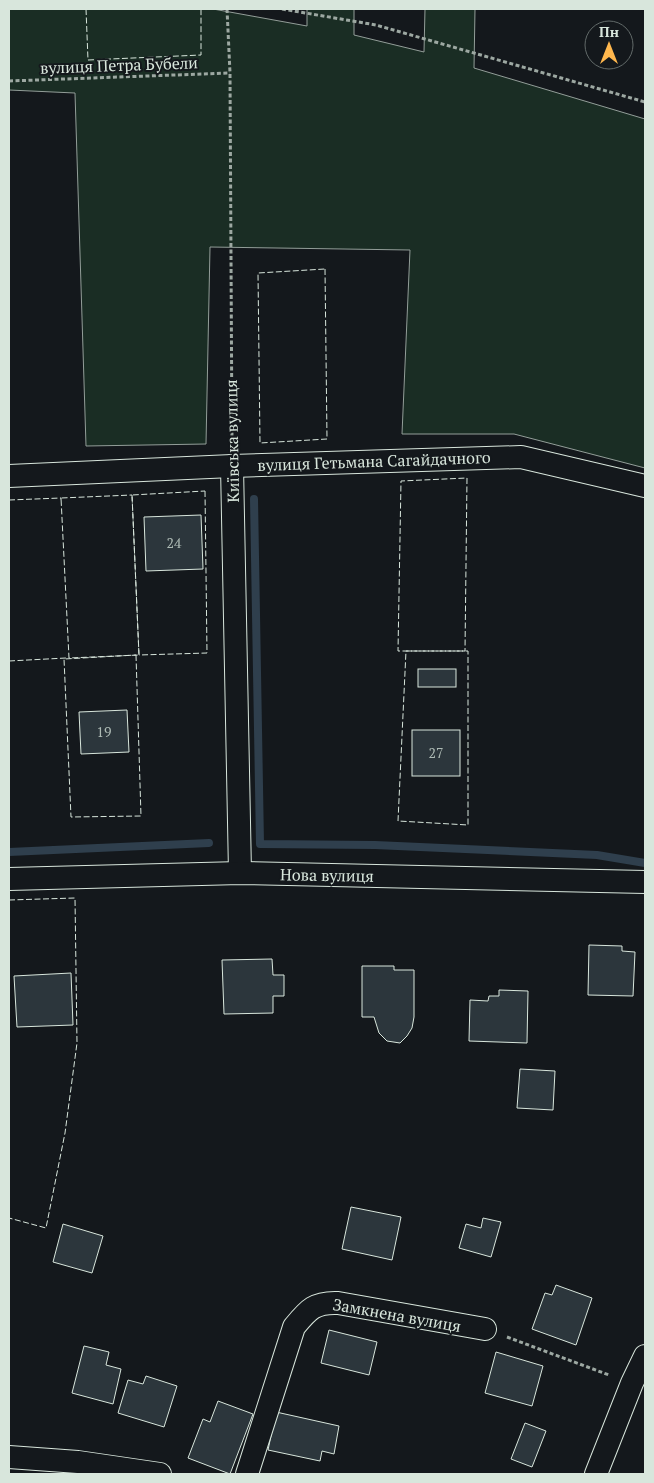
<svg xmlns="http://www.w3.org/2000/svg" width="654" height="1483" viewBox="0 0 654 1483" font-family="'PT Serif',serif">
	<rect width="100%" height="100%" fill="#14181c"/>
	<polygon fill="#1a2d24" stroke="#939e99" points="9,9 213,9 307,26 307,9 354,9 354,35 424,52 425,9 475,9 474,68 645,119 645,468 514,434 402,434 410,250 210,247 206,444 86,446 75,93 9,90"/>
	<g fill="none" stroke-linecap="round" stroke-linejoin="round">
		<g stroke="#2f3f4d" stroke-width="8">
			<polyline points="254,499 260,844 375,845 597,855 645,863"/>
			<polyline points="9,852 209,843"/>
		</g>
	</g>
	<g fill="#2c363c" stroke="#d8e6dc">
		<polygon points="201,515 203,569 146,571 144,517"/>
		<rect x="418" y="669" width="38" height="18"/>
		<polygon points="127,710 129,752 81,754 79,712"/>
		<rect x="412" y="730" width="48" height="46"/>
		<polygon points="589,945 622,946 622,951 635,952 633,996 588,995"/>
		<polygon points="272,959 273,975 284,975 284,996 273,996 273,1013 224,1014 222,960"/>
		<polygon points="362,966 394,966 394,970 414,970 414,1017 412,1028 407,1036 400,1043 387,1041 379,1033 374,1017 362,1017"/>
		<polygon points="71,973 73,1025 17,1027 14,976"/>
		<polygon points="499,990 528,991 527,1043 469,1041 470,1000 488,1001 489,996 499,996"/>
		<polygon points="520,1069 555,1071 553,1110 517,1108"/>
		<polygon points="351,1207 401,1217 392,1260 342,1249"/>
		<polygon points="483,1218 501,1222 491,1257 459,1248 466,1224 481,1228"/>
		<polygon points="63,1224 103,1236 92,1273 53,1262"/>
		<polygon points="556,1285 592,1298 576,1345 532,1329 545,1293 552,1295"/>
		<polygon points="329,1330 377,1342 369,1375 321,1363"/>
		<polygon points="84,1346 109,1352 106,1365 121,1369 113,1404 72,1393"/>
		<polygon points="496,1352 543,1366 532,1406 485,1393"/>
		<polygon points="146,1376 177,1386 164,1427 118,1413 128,1380 143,1384"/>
		<polygon points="218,1401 253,1414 230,1474 188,1458 203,1419 210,1422"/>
		<polygon points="276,1412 339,1426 334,1454 322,1451 320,1461 268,1450"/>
		<polygon points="525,1423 546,1431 532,1467 511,1459"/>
	</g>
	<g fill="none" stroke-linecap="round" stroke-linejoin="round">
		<g stroke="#d8e6dc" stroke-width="24">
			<g id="street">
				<polyline points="232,466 240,873"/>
				<polyline points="9,476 232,466 521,457 645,486"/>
				<polyline points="9,879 240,873 645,882"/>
				<polyline points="9,1457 78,1462 160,1474"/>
				<path d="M 247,1474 L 294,1327 C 308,1310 314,1302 338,1303 L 485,1329"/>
				<polyline points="596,1474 632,1383 645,1356"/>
			</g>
		</g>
		<g stroke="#9da8a2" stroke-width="3" stroke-dasharray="4 2.5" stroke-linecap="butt">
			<polyline points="227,9 230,73 232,443"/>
			<polyline points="282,9 376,25 645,102"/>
			<polyline points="9,81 230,73"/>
			<polyline points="507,1337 609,1375"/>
		</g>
		<use href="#street" stroke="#14181c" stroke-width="22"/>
		<g stroke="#d8e6dc" stroke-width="1" stroke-dasharray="6 2.5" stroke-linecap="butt">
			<polyline points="86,9 88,60 201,55 201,9"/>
			<polygon points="325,269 327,439 260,443 258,273"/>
			<polygon points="467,478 465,651 398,651 401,481"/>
			<polygon points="205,491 207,653 139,655 132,495"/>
			<polygon points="132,495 139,655 69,658 61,498"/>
			<polyline points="9,500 61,498 61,500"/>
			<polygon points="406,651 468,651 468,825 398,821"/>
			<polygon points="136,655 141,816 71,817 64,659"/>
			<polyline points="9,661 66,658"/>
			<polyline points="645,836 645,837"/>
			<polyline points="9,900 75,898 77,1043 65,1133 46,1228 9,1218"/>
		</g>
	</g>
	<g text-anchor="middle" stroke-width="4" stroke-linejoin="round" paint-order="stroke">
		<g font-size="14" fill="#adbab4">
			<text x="174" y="548">24</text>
			<text x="104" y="737">19</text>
			<text x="436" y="758">27</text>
		</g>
		<g font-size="16" fill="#d8e6dc" stroke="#14181c">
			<text transform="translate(119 65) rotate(-2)" y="6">вулиця Петра Бубели</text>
			<text transform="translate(232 441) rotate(-91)" y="6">Київська вулиця</text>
			<text transform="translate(374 461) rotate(-2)" y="6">вулиця Гетьмана Сагайдачного</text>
			<text transform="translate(327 875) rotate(1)" y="6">Нова вулиця</text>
			<text transform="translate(397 1315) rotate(10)" y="6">Замкнена вулиця</text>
		</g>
	</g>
	<rect width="654" height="1483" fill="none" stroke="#d8e6dc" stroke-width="20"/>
	<g transform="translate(609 45)"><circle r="24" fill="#14181c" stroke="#626a69"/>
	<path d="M0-4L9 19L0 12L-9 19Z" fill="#ffb74d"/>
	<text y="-8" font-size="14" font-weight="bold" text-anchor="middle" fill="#d8e6dc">Пн</text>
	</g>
</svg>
